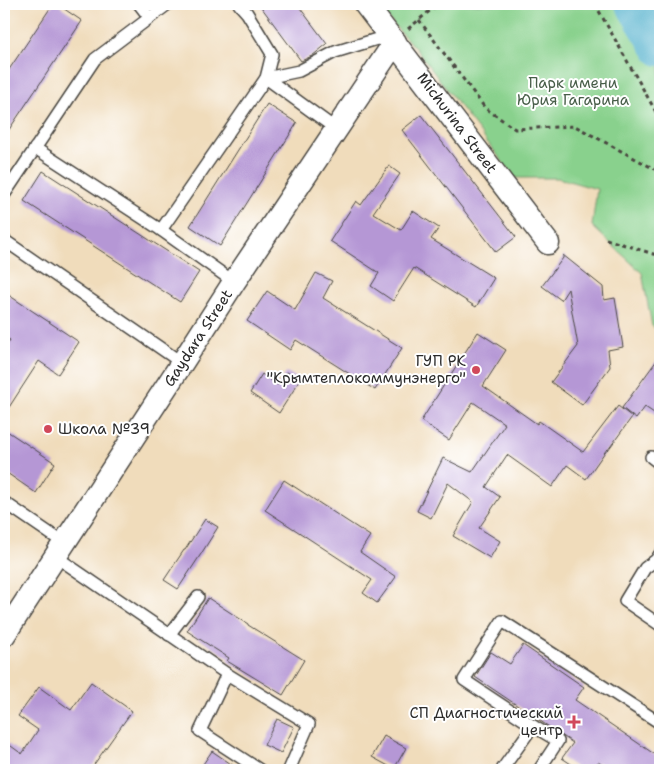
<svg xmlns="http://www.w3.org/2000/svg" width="664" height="774" viewBox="0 0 664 774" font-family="'Shantell Sans',sans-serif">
	<rect width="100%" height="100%" fill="#fff"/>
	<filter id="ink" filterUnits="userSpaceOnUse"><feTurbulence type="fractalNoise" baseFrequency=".02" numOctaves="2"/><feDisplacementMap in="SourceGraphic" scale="10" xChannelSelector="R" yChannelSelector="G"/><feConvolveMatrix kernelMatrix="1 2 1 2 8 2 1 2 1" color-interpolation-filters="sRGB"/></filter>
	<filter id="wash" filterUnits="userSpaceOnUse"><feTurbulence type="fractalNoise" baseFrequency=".0096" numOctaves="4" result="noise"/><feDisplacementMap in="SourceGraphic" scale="20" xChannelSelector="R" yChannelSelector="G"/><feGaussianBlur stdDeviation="1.12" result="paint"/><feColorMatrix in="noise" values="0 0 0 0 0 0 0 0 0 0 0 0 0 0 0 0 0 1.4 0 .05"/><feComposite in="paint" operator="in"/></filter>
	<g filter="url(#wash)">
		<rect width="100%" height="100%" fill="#f0dcbb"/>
		<polygon fill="#89d18d" stroke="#5a7e5c" points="376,4 660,4 660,332 652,326 642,273 592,226 597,189 558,178 515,178 415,48 383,13"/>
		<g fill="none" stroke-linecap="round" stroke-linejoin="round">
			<polyline stroke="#4badca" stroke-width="34" points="632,4 660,49"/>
		</g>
		<g id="blocks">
			<g fill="#b597d5">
				<polygon points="53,4 57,4 82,21 4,137 4,77"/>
				<polygon points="259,4 297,4 327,44 312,56 301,61"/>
				<polygon points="267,104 297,123 220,246 190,226"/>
				<polygon points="421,115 516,237 496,252 402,130"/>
				<polygon points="389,166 400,174 373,213 401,230 413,211 439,228 431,239 494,278 476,307 414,268 393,301 371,286 379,273 330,241 356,201 361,205"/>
				<polygon points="43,171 199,272 180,302 24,201"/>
				<polygon points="563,255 603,287 604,300 615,298 623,347 608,350 610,367 582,405 551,382 578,346 568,289 561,300 542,286 563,258"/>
				<polygon points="316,273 332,281 323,298 402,348 375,390 296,340 290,350 247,321 267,291 295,310"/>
				<polygon points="4,292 79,342 58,374 39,361 4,415 4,349 10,340 4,336"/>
				<polygon points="478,332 506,350 483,386 537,424 539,421 583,452 618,406 632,417 608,450 607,449 586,479 567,465 552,487 507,455 486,487 500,497 479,528 500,541 490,558 453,536 473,502 448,483 431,518 417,511 443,458 472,472 505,424 473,402 449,440 421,421"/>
				<polygon points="660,356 660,417 645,407 636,419 622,408"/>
				<polygon points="287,372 300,380 279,413 250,393 262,374 278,385"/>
				<polygon points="4,429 55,463 36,493 4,471"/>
				<polygon points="284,480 370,536 360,552 396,577 377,603 363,593 372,580 265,510"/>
				<polygon points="205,519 218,527 201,554 178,589 164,580 184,550 185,550"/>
				<polygon points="208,598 248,624 248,625 304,660 283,695 227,661 229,658 187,631"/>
				<polygon points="523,645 584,687 575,700 660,758 660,770 610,770 598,762 592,770 580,770 562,758 573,743 475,677 491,652 510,664"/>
				<polygon points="91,682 132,711 90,770 4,770 4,741 22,754 38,730 18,716 39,687 71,710"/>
				<polygon points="277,719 294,727 281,753 264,745"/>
				<polygon points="384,736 406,748 394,769 372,757"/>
				<polygon points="212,751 240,770 199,770"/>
			</g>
		</g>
	</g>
	<g filter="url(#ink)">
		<use href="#blocks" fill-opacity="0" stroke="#494641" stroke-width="1"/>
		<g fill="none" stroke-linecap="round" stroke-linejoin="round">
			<g stroke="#494641" stroke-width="14">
				<g id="lane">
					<polyline points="139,4 149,17"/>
					<polyline points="336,129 266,78 299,71 335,52 377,39 393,42"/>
					<polyline points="35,148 161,230 234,282"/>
					<polyline points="4,195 95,59 168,4"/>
					<polyline points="161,230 266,78 272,54 247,13 239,4"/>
					<polyline points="4,240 182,363"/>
					<polyline points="651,457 660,464"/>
					<polyline points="4,502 64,543"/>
					<polyline points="660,554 656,560 645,568 625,601 660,625"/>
					<polyline points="55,556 227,674 309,724 289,770"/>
					<polyline points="169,635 198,597"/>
					<polyline points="227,674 200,731 260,770"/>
					<polyline points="507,770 503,768 533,726"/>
					<polyline points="539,770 558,741 533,726 464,680 502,621 660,723"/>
				</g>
			</g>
			<g stroke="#494641" stroke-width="25">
				<g id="street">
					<polyline points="365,4 548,243"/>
					<polyline points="4,635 182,363 234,282 395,42"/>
				</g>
			</g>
			<g stroke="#494641" stroke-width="3" stroke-dasharray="4 4" stroke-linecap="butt">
				<polyline points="595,4 660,119"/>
				<polyline points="656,4 660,11"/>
				<polyline points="419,20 485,108 515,129 575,126 660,172"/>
				<polyline points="408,29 438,4"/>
				<polyline points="606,239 660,256"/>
			</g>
			<use href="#lane" stroke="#fff" stroke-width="11"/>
			<use href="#street" stroke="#fff" stroke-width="22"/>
		</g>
	</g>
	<g fill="#d1495b" stroke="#fff" stroke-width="2">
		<circle cx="476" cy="370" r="5"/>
		<circle cx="48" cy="429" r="5"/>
		<path d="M571.5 714.5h5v5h5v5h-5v5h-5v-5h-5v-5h5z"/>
	</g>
	<g text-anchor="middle" stroke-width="4" stroke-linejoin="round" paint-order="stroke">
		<g font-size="15" fill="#475d48" stroke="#fff">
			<text x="573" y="88">Парк имени<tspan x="573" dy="17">Юрия Гагарина</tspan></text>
		</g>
		<g font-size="15" fill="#2b2b2b" stroke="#fff">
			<text transform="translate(457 123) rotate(53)" y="5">Michurina Street</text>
			<text transform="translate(198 338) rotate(-57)" y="5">Gaydara Street</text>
		</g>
		<g font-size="15" fill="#2b2b2b" stroke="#fff" text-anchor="end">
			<text x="466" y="366">ГУП РК<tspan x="466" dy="17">"Крымтеплокоммунэнерго"</tspan></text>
			<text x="58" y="434" text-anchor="start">Школа №39</text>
			<text x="563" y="718">СП Диагностический<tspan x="563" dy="17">центр</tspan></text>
		</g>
	</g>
	<rect width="664" height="774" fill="none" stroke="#fff" stroke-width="20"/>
</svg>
